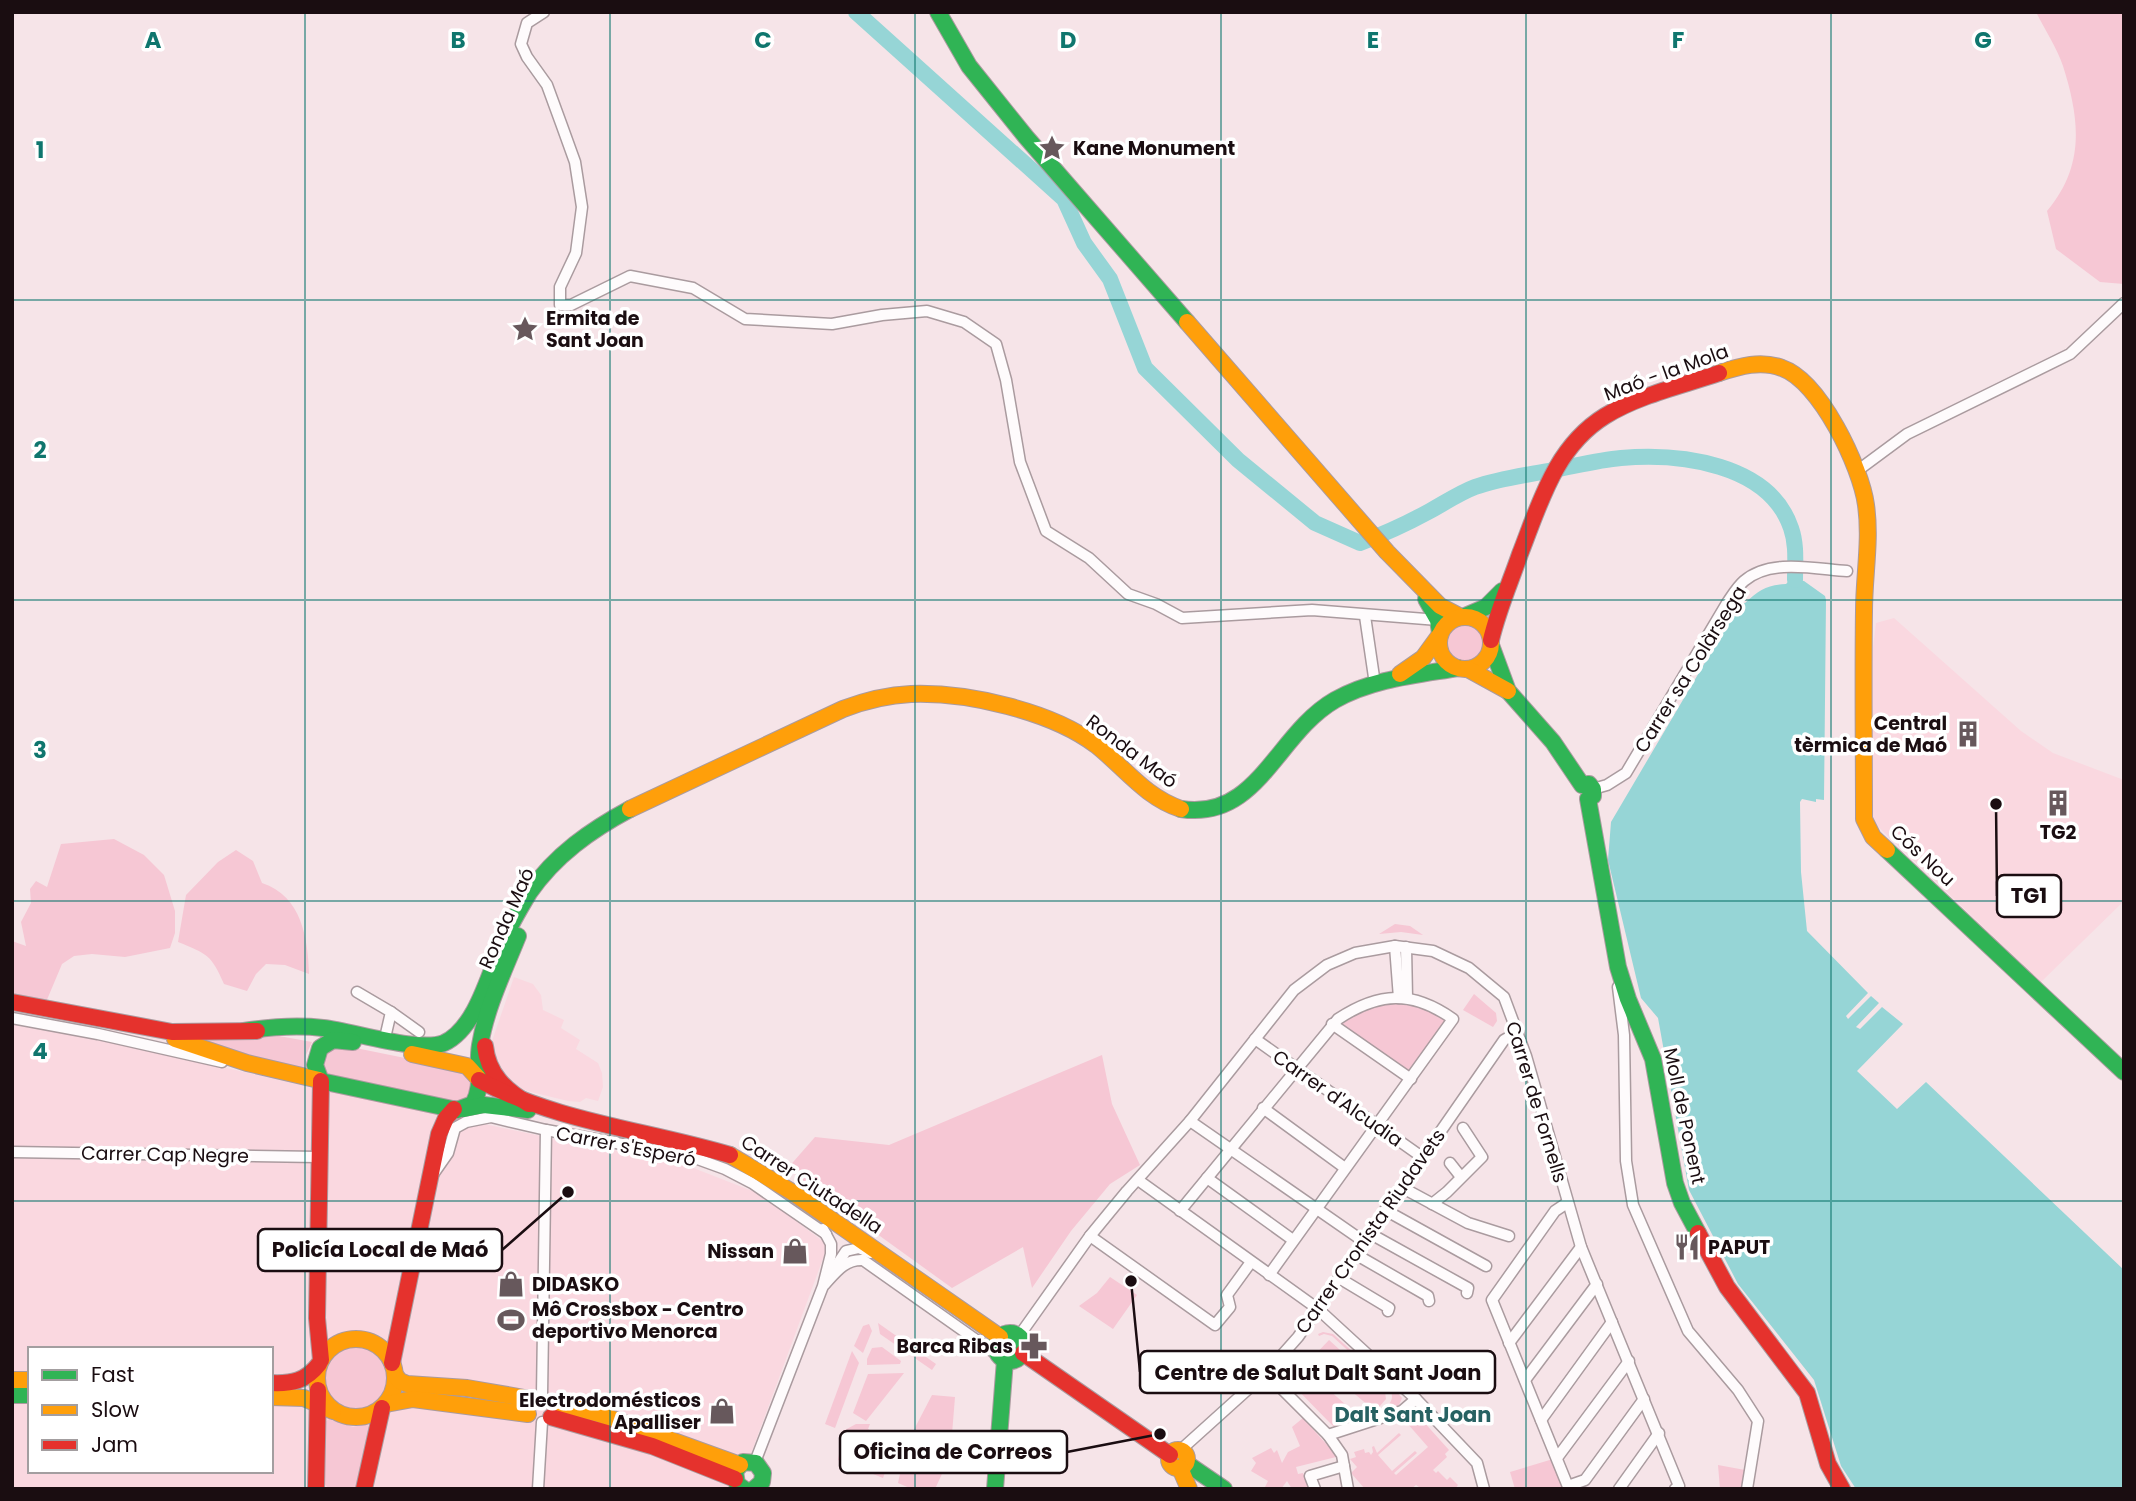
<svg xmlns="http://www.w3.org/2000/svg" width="2136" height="1501" viewBox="0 0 2136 1501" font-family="Poppins,sans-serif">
	<rect width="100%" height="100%" fill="#f6e4e8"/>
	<g fill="#fad8e0" fill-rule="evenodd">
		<polygon points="1894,618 2021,731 2053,753 2124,780 2124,901 2041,982 1870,819 1871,664 1876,623"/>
		<polygon points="514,977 533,984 541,995 543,1010 564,1020 561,1028 580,1040 576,1049 598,1063 602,1073 603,1087 598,1101 586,1098 580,1102 568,1101 523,1090 512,1086 495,1072 492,1041"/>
		<path d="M 12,1018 L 305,1086 L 560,1140 L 678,1162 L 760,1194 L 828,1245 L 738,1489 L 12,1489 ZM 30,1349 L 271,1349 L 271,1471 L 30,1471 Z"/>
	</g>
	<g fill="#f6c7d4">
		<path d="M 2036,12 L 2124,12 L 2124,284 L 2100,282 L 2056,249 L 2047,211 C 2085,166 2080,120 2063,66 C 2057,48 2045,30 2036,12 Z"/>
		<circle cx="1465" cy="643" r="20"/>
		<polygon points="114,839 144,855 164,875 175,911 175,933 170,948 125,957 92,954 74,956 62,964 46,1002 12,995 12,941 26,946 21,922 31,903 30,889 36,881 47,887 61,844"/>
		<path d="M 236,850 L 253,861 L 262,883 C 302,896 308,939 309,974 L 285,965 L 266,964 L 256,974 L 247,991 L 224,984 C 211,954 207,954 178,942 L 186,895 L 218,862 Z"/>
		<polygon points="1395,924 1410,926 1423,935 1401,932 1379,934"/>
		<polygon points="1474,994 1496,1013 1497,1021 1493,1027 1463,1010"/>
		<polygon points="1383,1002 1421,1004 1448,1020 1409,1075 1337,1024 1347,1016"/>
		<polygon points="279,1036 312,1042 306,1055 305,1072 197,1041"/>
		<path d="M 341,1045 L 459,1069 L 473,1081 L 472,1092 L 463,1103 L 338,1080 L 323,1072 C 323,1052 323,1051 341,1045 Z"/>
		<polygon points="1102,1055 1112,1104 1140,1165 1110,1184 1071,1231 1032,1288 1023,1247 952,1288 787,1169 815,1137 889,1145"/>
		<polygon points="1110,1277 1137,1295 1113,1329 1079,1306 1097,1293"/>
		<polygon points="878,1323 936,1364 932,1370 880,1334"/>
		<polygon points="869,1324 872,1331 863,1353 854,1346 863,1326"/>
		<path d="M 1323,1332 L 1333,1334 L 1397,1392 L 1402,1398 L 1399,1405 L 1377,1415 C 1384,1406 1397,1404 1390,1389 L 1332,1336 L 1324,1334 L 1319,1336 L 1318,1334 Z"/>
		<polygon points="1329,1340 1360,1368 1343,1387 1312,1358"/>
		<circle cx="355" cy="1379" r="32"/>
		<polygon points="882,1347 901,1361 900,1364 867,1365 867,1359 872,1348"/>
		<polygon points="852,1351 859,1363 835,1428 825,1424"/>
		<polygon points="1302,1361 1314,1373 1312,1375 1362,1419 1335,1427 1332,1425 1285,1377"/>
		<polygon points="904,1373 866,1421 853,1413 868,1374"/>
		<polygon points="1363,1373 1366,1373 1385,1392 1386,1399 1379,1407 1369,1406 1350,1390"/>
		<polygon points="932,1395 955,1397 950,1459 935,1459 907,1443"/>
		<polygon points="1413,1417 1422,1420 1449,1450 1445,1454 1447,1457 1433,1470 1436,1473 1438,1471 1447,1480 1450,1477 1458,1485 1455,1489 1422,1489 1416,1485 1411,1489 1365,1489 1351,1473 1357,1467 1350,1459 1356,1457 1354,1452 1364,1449 1365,1453 1369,1452 1371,1455 1373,1452 1372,1447 1374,1446 1377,1453 1399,1433 1401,1435 1378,1455 1392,1471 1415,1451 1417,1453 1394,1473 1396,1475 1428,1447 1407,1423"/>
		<polygon points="1303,1418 1336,1455 1336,1457 1296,1467 1298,1474 1303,1473 1310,1489 1292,1489 1287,1481 1281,1489 1264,1489 1268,1481 1251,1471 1256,1463 1252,1458 1271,1448 1274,1453 1277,1450 1282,1463 1288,1452 1300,1446 1292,1427"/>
		<polygon points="329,1419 353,1427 367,1424 372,1433 359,1489 329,1489 321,1480 324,1423"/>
		<polygon points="856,1424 870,1424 868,1429 895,1444 883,1478 838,1460 843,1431"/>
		<polygon points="905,1451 934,1465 947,1463 935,1489 912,1489 898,1483"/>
		<polygon points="1553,1459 1563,1486 1558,1489 1515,1489 1510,1472"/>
		<polygon points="1718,1465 1745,1470 1741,1489 1720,1489"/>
	</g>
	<path fill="#96d5d6" d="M 1790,580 L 1804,581 L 1825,596 L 1826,600 L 1824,800 L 1816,799 L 1816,802 L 1802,799 L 1800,802 L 1801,872 L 1807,931 L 1868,993 L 1846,1016 L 1848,1019 L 1871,996 L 1879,1003 L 1856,1027 L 1860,1029 L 1882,1007 L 1903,1024 L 1857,1071 L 1897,1109 L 1926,1082 L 2124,1270 L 2124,1489 L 1856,1489 L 1841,1466 L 1814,1380 L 1738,1284 L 1689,1190 L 1658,1018 L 1641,998 L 1608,860 L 1611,822 L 1740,603 L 1745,603 C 1759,590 1767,585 1786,584 Z"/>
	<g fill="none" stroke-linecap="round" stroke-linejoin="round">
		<path stroke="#96d5d6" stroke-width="16" d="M 856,12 L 1064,199 L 1084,243 L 1110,279 L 1145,368 L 1238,460 L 1315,523 L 1360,543 C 1384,534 1406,524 1428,512 C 1443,504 1459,493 1475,487 C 1500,478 1527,475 1553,470 C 1575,466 1599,460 1621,458 C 1679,453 1769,463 1791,528 C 1797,545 1795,563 1795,580"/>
		<g stroke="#aa9b9f" stroke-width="13">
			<g id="street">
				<polyline points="544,12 527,23 521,44 527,57 547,85 562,126 575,162 582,207 576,253 560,287 560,305 571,305 630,276 693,288 745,319 832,324 882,315 927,311 964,322 996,344 1006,380 1020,462 1046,531 1089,558 1128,594 1156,604 1182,618 1312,610 1438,620"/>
				<polyline points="1857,471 1907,434 2070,354 2124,303"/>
				<polyline points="1365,616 1375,684"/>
				<path d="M 1593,789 L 1607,785 L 1626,773 L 1727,603 C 1732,596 1737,587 1744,581 C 1770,558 1816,569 1847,571"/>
				<polyline points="1395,946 1399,998"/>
				<polyline points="1406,947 1407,998"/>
				<polyline points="1618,987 1624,1035 1626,1161 1633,1205 1688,1331 1738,1390 1758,1421 1747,1489"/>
				<polyline points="357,992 391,1012 385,1038"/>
				<polyline points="391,1012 419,1032"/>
				<polyline points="12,1018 98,1034 222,1062"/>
				<polyline points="1332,1024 1411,1079"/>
				<polyline points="1255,1039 1422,1157"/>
				<polyline points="1263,1108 1345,1168"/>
				<polyline points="1190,1121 1363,1241"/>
				<polyline points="12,1152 318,1157"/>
				<polyline points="1450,1163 1461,1177"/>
				<polyline points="434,1173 448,1153 455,1128 466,1122 491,1117 546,1130 692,1157 725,1169 752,1183 826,1234"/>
				<polyline points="1207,1178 1293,1240"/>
				<polyline points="1138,1180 1318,1309 1416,1399 1477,1463 1484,1489"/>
				<polyline points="1401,1187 1468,1223 1509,1236"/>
				<polyline points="1567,1203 1555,1211 1492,1300 1569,1489"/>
				<polyline points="1432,1204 1447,1192 1482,1157 1463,1128"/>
				<polyline points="1385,1210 1486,1266"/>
				<path d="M 1180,1211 L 1338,1019 C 1379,992 1412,990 1453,1019 L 1269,1275"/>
				<polyline points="1369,1233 1468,1288 1467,1293"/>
				<polyline points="1090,1236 1215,1325 1230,1307 1227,1295 1251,1262"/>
				<polyline points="1355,1254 1428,1296 1429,1301"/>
				<polyline points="834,1269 846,1251 859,1248 870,1253"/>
				<polyline points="1339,1278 1389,1308 1388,1311"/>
				<path d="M 825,1284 C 836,1272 845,1259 863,1260 L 999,1356"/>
				<polyline points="1019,1336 1090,1236 1127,1191 1190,1121 1294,990 1327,965 1355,953 1395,946 1433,951 1469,968 1504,997 1526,1056 1581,1247 1679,1486 1675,1489"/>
				<polyline points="1509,1343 1581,1247"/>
				<polyline points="1266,1373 1328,1435 1402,1411 1416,1399"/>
				<polyline points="1525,1380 1597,1284"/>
				<polyline points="542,1395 546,1130"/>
				<polyline points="1541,1420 1612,1322"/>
				<polyline points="1328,1435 1342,1455 1348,1489"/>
				<polyline points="1182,1451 1185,1446 1266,1373 1298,1337 1504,1040 1518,1032"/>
				<polyline points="1557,1458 1629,1361"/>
				<polyline points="755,1462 823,1286 831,1254 831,1244 823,1229"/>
				<polyline points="1568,1486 1585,1480 1644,1399"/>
				<polyline points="538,1489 542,1422"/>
				<polyline points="1315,1489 1310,1476 1344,1466"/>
				<polyline points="1619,1489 1659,1433"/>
			</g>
		</g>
		<g stroke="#aa9b9f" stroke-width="18">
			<g id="fast">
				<polyline points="938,12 969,66 1026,137 1187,322"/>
				<polyline points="1426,599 1438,620 1440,633"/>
				<polyline points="1465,616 1486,607 1502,591"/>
				<polyline points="1491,645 1508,691 1553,742 1582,785 1589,784 1593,789 1593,796 1588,799 1618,967 1628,999 1653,1059 1675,1183 1682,1203 1698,1233"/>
				<path d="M 1181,809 C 1258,821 1276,734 1335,700 C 1372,679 1416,675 1458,668"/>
				<polyline points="1887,850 2124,1072"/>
				<path d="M 244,1031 C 270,1027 297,1025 323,1028 C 352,1031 419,1053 444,1043 C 477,1028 490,970 504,939 C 511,923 520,908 529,893 C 555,855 591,830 630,809"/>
				<path d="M 353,1042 L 333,1040 L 320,1048 L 315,1065 L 321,1081 L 457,1110 L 473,1104 C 484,1084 476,1068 480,1045 C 486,1008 504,971 518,936"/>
				<polyline points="464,1109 484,1105 528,1110"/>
				<circle cx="1010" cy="1347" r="14"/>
				<polyline points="12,1395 30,1395"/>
				<polyline points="1186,1463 1224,1489"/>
				<polyline points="744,1489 737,1484 735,1471 743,1462 756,1463 763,1473 762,1482 754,1489"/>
				<polyline points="995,1489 1005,1360"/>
			</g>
		</g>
		<g stroke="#aa9b9f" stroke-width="18">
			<g id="slow">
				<polyline points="1187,322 1387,552 1440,606 1461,617"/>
				<path d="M 1719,373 C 1740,366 1761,360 1782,368 C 1820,381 1861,467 1866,505 C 1871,540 1864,576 1864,611 C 1863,680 1864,750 1864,819 L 1873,837 L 1887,850"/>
				<circle cx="1465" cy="643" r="26"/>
				<polyline points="1468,669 1508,691"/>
				<polyline points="1400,674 1423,658 1439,636"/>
				<path d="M 630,809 L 843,709 C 864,701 888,695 911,694 C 967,692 1051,711 1096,745 C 1125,768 1145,797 1181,809"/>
				<polyline points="175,1039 247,1063 319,1080"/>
				<polyline points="412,1054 467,1066 478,1078"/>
				<polyline points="730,1155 792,1192 1000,1337"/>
				<circle cx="356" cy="1378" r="39"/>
				<polyline points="395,1375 400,1381 407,1384 467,1388 530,1399"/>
				<polyline points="12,1380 30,1380"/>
				<polyline points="271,1397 304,1398 333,1411"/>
				<polyline points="552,1402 599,1414 740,1465"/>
				<polyline points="386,1404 413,1399 528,1414"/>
				<circle cx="1178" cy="1459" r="9"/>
				<polyline points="1180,1468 1189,1489"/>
			</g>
		</g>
		<g stroke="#aa9b9f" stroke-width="18">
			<g id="jam">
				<path d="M 1491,640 C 1498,610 1510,583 1520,554 C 1540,503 1555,447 1605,416 C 1639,395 1681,386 1719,373"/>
				<polyline points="12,1002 172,1032 257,1031"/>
				<path d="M 485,1046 C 488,1074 505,1090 529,1104"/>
				<path d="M 479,1080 C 557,1122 646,1130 730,1155"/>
				<polyline points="321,1081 317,1318 321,1360"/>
				<polyline points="1698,1233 1727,1287 1807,1393 1828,1464 1842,1489"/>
				<polyline points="1023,1353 1170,1455"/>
				<polyline points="392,1363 439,1134 446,1118 454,1109"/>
				<path d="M 271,1383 C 292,1384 306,1381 319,1364"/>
				<polyline points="551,1417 652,1446 735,1479"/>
				<polyline points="316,1489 318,1390"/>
				<polyline points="364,1489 382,1408"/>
			</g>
		</g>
		<use href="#street" stroke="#fefbfc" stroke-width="10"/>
		<use href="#fast" stroke="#30b455" stroke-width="16"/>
		<use href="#slow" stroke="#ff9f0a" stroke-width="16"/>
		<use href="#jam" stroke="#e5322d" stroke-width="16"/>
	</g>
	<path fill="none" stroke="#0f766e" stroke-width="2" stroke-opacity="0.55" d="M 305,12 L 305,1489M 610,12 L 610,1489M 915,12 L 915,1489M 1221,12 L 1221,1489M 1526,12 L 1526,1489M 1831,12 L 1831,1489M 12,300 L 2124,300M 12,600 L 2124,600M 12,901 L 2124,901M 12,1201 L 2124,1201"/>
	<defs>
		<g id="sight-bare" transform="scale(2.1)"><path d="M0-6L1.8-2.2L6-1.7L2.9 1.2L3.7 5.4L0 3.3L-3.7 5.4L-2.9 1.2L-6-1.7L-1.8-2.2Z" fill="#67585c" stroke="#fff" stroke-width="2.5" paint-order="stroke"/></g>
		<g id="building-bare" transform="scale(2.1)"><path d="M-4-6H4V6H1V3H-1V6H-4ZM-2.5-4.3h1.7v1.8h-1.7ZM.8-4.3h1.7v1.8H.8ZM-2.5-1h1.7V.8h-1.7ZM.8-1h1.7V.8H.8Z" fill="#67585c" stroke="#fff" stroke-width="2.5" paint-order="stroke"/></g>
		<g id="restaurant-bare" transform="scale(2.1)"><path d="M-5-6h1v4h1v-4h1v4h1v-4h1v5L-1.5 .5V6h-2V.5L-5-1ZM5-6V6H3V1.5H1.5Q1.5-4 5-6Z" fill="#67585c" stroke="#fff" stroke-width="2.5" paint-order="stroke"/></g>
		<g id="shop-bare" transform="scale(2.1)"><path d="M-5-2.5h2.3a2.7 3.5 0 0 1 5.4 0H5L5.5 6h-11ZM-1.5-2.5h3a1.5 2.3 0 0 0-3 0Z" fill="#67585c" stroke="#fff" stroke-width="2.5" paint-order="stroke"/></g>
		<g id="stadium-bare" transform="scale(2.1)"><path d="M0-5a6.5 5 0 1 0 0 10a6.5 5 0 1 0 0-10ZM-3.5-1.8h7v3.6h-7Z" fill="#67585c" stroke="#fff" stroke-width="2.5" paint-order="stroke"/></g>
		<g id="pharmacy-bare" transform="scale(2.1)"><path d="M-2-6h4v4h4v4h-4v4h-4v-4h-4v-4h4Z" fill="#67585c" stroke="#fff" stroke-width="2.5" paint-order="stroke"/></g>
	</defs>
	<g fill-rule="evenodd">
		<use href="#sight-bare" x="1052" y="148"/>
		<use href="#sight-bare" x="525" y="329"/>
		<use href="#building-bare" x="1968" y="734"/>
		<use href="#building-bare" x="2058" y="803"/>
		<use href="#restaurant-bare" x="1687" y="1247"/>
		<use href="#shop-bare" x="795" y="1251"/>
		<use href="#shop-bare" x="511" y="1284"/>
		<use href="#stadium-bare" x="511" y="1320"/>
		<use href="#pharmacy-bare" x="1034" y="1346"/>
		<use href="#shop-bare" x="722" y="1411"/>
	</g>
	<g text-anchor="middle" stroke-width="7" stroke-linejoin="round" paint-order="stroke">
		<g font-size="19" font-weight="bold" fill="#1a0d11" stroke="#fff" text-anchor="start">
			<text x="1073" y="155">Kane Monument</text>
			<text x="546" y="325">Ermita de<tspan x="546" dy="22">Sant Joan</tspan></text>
			<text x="1947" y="730" text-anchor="end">Central<tspan x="1947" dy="22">tèrmica de Maó</tspan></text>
			<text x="2058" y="839" text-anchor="middle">TG2</text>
			<text x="1708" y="1254">PAPUT</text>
			<text x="774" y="1258" text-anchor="end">Nissan</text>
			<text x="532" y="1291">DIDASKO</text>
			<text x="532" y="1316">Mô Crossbox - Centro<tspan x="532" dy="22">deportivo Menorca</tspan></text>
			<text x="1013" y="1353" text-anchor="end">Barca Ribas</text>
			<text x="701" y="1407" text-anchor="end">Electrodomésticos<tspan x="701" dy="22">Apalliser</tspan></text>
		</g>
		<g font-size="19" fill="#1a0d11" stroke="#fff">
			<text transform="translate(1666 372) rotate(-20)" y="7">Maó - la Mola</text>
			<text transform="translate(1690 669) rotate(-58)" y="7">Carrer sa Colàrsega</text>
			<text transform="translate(1132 751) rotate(37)" y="7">Ronda Maó</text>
			<text transform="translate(1923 855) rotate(43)" y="7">Cós Nou</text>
			<text transform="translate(506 918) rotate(-66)" y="7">Ronda Maó</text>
			<text transform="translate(1338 1098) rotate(35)" y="7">Carrer d'Alcudia</text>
			<text transform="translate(1537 1102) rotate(73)" y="7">Carrer de Fornells</text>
			<text transform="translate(1685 1116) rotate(78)" y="7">Moll de Ponent</text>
			<text transform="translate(626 1146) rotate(11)" y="7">Carrer s'Esperó</text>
			<text transform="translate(165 1154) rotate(1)" y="7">Carrer Cap Negre</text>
			<text transform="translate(812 1184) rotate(33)" y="7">Carrer Ciutadella</text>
			<text transform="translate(1370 1231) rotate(-55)" y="7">Carrer Cronista Riudavets</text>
		</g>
		<g font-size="21" font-weight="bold" fill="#276162" stroke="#fff">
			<text x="1413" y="1422">Dalt Sant Joan</text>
		</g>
	</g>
	<g font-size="23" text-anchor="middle" font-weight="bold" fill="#0f766e" stroke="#fff" stroke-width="7" stroke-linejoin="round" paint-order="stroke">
		<text x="153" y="48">A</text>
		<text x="458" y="48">B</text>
		<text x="763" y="48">C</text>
		<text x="1068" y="48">D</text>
		<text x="1373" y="48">E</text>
		<text x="1678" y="48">F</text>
		<text x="1983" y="48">G</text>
		<text x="40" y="158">1</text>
		<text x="40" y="458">2</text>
		<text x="40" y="758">3</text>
		<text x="40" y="1059">4</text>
	</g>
	<path fill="none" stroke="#1a0d11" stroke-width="2.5" d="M1996 804L1997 896M568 1192L502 1250M1131 1281L1140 1372M1160 1434L1067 1452"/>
	<g fill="#1a0d11" stroke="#fff" stroke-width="2.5">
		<circle cx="1996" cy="804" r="7"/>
		<circle cx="568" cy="1192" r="7"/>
		<circle cx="1131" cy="1281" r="7"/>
		<circle cx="1160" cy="1434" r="7"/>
	</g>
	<g fill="#fff" stroke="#1a0d11" stroke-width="2.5">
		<rect x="1997" y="875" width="64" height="42" rx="7"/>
		<rect x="258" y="1229" width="244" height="42" rx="7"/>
		<rect x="1140" y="1351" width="355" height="42" rx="7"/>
		<rect x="840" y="1431" width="227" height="42" rx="7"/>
	</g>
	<g font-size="21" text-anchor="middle" font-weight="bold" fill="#1a0d11">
		<text x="2029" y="903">TG1</text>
		<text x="380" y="1257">Policía Local de Maó</text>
		<text x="1318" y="1380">Centre de Salut Dalt Sant Joan</text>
		<text x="953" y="1459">Oficina de Correos</text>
	</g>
	<rect width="2136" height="1501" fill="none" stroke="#1a0d11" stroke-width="28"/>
	<rect x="28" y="1347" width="245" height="126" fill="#ffffff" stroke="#a39ea0" stroke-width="2"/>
	<rect x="42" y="1370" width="35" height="10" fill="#30b455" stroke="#a39ea0" stroke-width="2"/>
	<text x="91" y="1382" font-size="21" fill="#1a0d11">Fast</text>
	<rect x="42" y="1405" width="35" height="10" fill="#ff9f0a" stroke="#a39ea0" stroke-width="2"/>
	<text x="91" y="1417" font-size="21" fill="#1a0d11">Slow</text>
	<rect x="42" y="1440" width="35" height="10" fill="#e5322d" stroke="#a39ea0" stroke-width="2"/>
	<text x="91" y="1452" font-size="21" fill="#1a0d11">Jam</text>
</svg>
